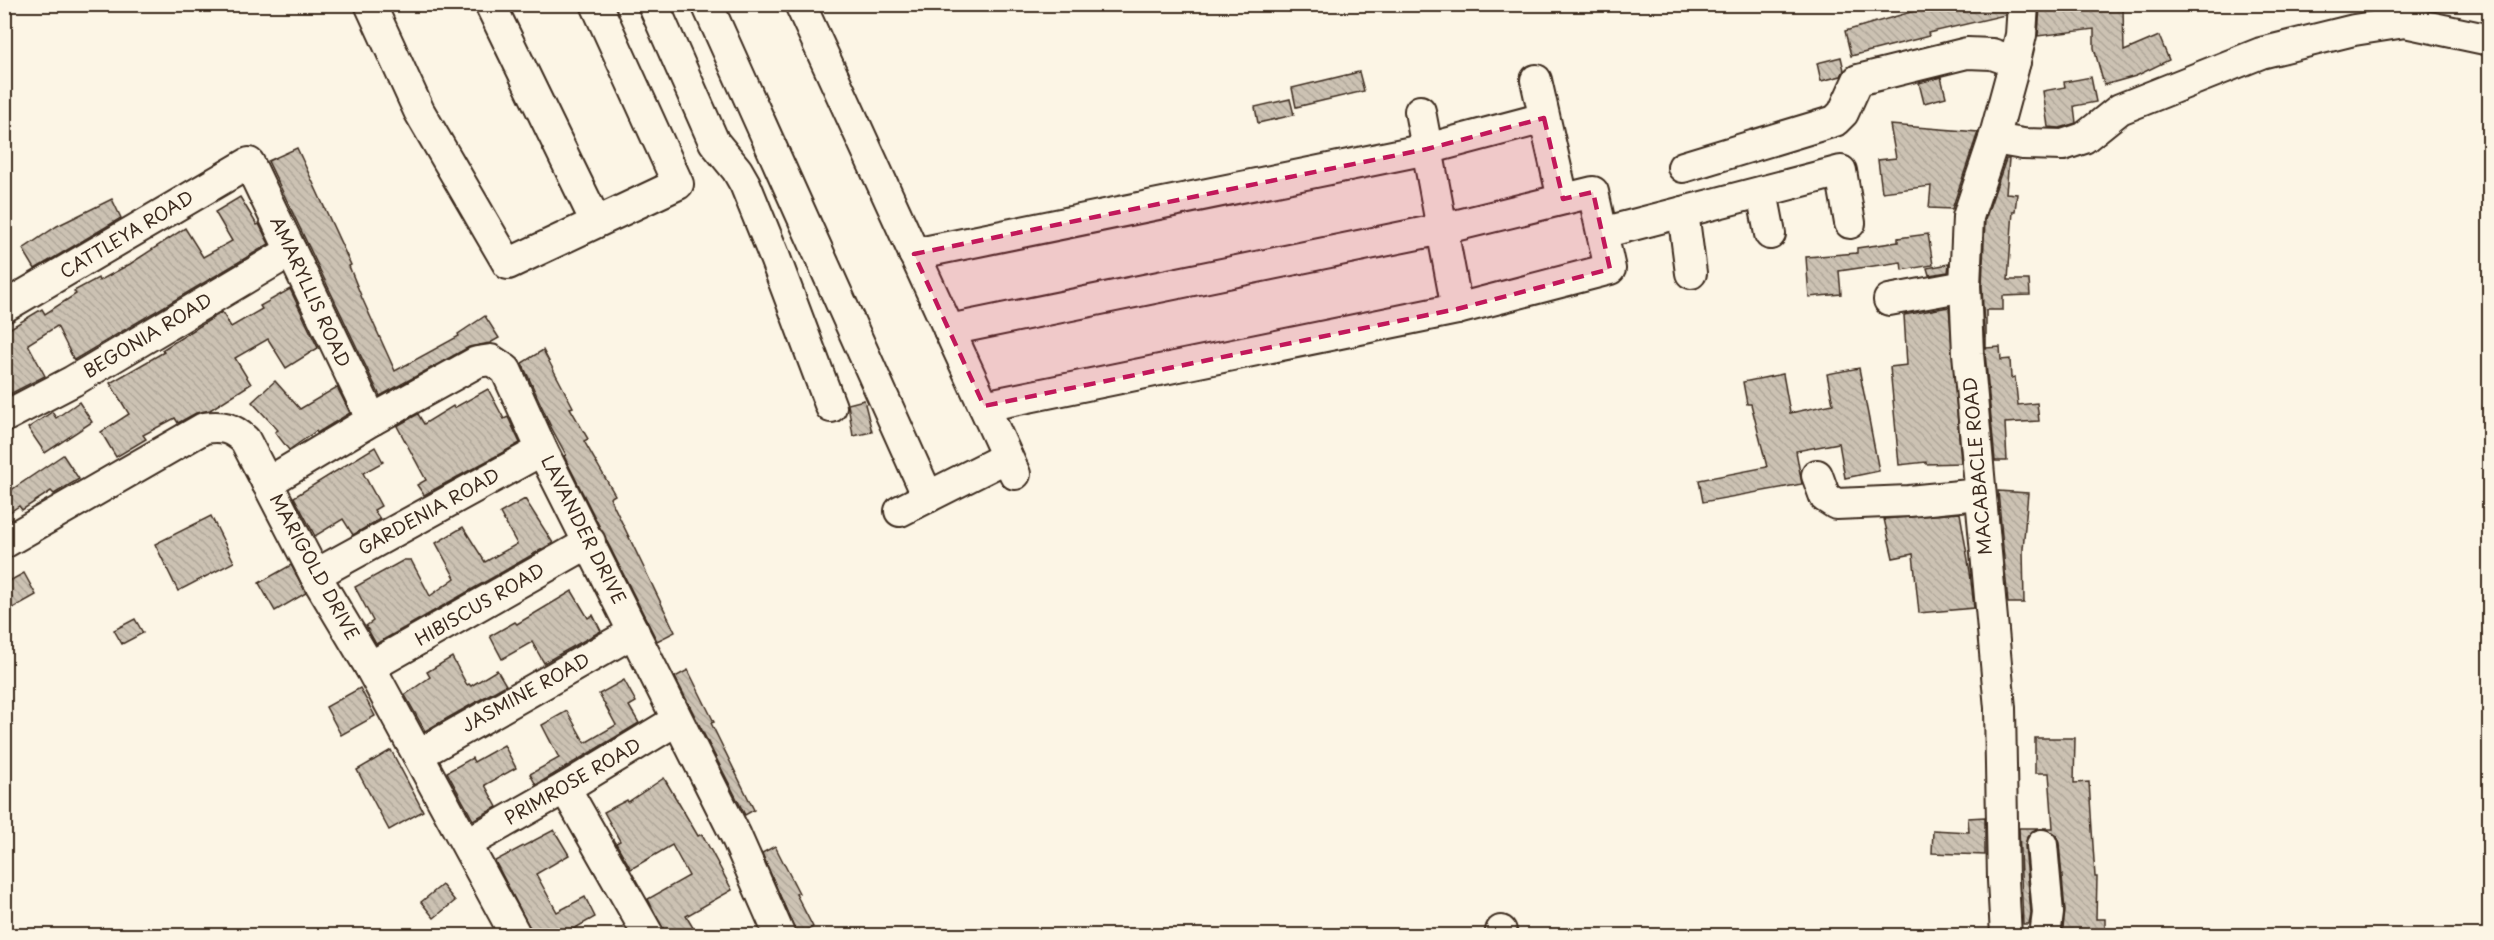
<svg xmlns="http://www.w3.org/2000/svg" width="2494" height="940" viewBox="0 0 2494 940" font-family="'Playpen Sans',sans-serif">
	<defs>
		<pattern id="building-back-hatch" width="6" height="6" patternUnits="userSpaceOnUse" patternTransform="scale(1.5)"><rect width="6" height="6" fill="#ccc2b3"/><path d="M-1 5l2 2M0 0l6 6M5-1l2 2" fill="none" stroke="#b0a79a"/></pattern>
	</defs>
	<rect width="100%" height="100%" fill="#fcf5e5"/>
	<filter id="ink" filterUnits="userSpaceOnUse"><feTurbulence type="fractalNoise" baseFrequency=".0167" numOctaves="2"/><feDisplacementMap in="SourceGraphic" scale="12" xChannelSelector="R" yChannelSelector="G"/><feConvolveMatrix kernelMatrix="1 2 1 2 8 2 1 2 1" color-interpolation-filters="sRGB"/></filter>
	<g filter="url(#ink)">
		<g fill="url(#building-back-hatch)" stroke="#3b2a1e" stroke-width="1.5">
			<polygon points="1917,4 2006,4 2005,15 1928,33 1929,36 1851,56 1845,31 1918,10"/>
			<polygon points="2066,4 2067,10 2123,9 2124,51 2159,36 2169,60 2136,76 2104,85 2094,48 2094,29 2038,36 2040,6"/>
			<polygon points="1841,57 1844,70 1841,76 1821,81 1817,63"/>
			<polygon points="1359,72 1364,91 1296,107 1292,88"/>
			<polygon points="1941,77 1946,97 1924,103 1919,83"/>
			<polygon points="2091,77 2096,102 2074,106 2076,123 2060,128 2048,127 2043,91 2065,87 2064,82"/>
			<polygon points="1290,99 1294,115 1258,123 1255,107"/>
			<polygon points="1890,125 1978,132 1952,209 1929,208 1931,186 1882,192 1878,160 1896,158"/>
			<polygon points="297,148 351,265 349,266 362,298 395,371 459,336 458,334 485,316 499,338 490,343 469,347 380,396 268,161"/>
			<polygon points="2006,159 2009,159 2006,193 2017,194 2015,211 2013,211 2008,280 2029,280 2030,295 2003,296 2003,310 1986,310 1986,348 2000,347 2001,360 2010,359 2011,378 2015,377 2018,405 2037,403 2039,421 2005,423 2007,461 1995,461 1985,352 1982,286 1985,220"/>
			<polygon points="240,197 257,225 259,224 269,244 74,360 57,326 28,344 45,376 4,397 4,332 42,309 45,314 76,294 74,291 98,278 99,281 130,264 185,228 203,257 232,241 215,212"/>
			<polygon points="112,199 121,218 35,269 23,249 57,226"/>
			<polygon points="1928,234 1933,265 1902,270 1901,262 1839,271 1841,294 1809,297 1806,257 1857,253 1857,248 1898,242 1898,238"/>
			<polygon points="1949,264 1948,272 1929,275 1927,268"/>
			<polygon points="290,289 318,348 286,368 268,339 235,358 251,384 210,410 196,413 178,423 175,418 143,435 146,439 116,457 101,432 129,414 110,383 164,352 162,350 222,312 231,327 262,309 260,306"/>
			<polygon points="1949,307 1961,463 1926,464 1926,462 1899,465 1890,367 1907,365 1904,315"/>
			<polygon points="543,350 573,407 570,408 588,439 584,441 615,495 610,498 675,632 657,641 564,456 566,455 551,427 522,363"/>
			<polygon points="1859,368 1879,471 1845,478 1839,443 1796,451 1802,484 1703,502 1699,480 1767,467 1751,404 1747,404 1743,382 1783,374 1790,413 1833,404 1827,374"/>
			<polygon points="275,381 300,409 337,387 350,413 317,433 316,431 289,450 275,432 278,430 252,402"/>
			<polygon points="488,389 504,419 508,417 520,443 424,495 417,485 426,480 397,426 418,414 424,424 453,406 454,408"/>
			<polygon points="864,400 872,432 853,436 848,404"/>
			<polygon points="79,402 92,422 45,453 28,428 52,412 56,418"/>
			<polygon points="375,447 383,462 363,473 381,506 374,510 380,519 353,535 343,519 315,536 294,497"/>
			<polygon points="63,455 79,479 54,494 51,491 22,510 19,506 4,516 4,495"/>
			<polygon points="1998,491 2028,493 2023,549 2024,603 2008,603"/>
			<polygon points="525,499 553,543 376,644 366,626 373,621 355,587 404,560 411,560 430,596 455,578 436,543 463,527 485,562 517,544 500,513"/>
			<polygon points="1960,513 1970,572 1974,608 1919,613 1913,554 1893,558 1884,519"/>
			<polygon points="211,516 234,562 178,591 155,544"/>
			<polygon points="291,565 306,593 275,611 259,583"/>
			<polygon points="24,573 36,595 4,613 4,584"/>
			<polygon points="572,591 588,618 593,615 601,631 544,663 532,642 502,659 490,636 515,622 517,624"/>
			<polygon points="135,619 143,633 122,644 114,630"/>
			<polygon points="452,657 467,685 469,684 471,686 497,670 506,685 425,731 405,695 430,677 427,672"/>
			<polygon points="688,670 714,722 711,723 754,810 745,815 675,677"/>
			<polygon points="624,680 636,702 629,706 639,723 536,785 530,774 559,758 542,725 567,711 585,743 616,725 599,694"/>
			<polygon points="360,688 375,716 341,735 326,707"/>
			<polygon points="2035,738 2075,738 2074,783 2089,782 2095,877 2097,877 2096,919 2105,919 2105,936 2062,936 2065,911 2059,843 2056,835 2043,828 2053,828 2049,773 2035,773"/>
			<polygon points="504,745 516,768 485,785 497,807 473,820 447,772 472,758 474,762"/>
			<polygon points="391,750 423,811 389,830 357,770"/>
			<polygon points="664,778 698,836 702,834 732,890 686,916 698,936 666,936 648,899 689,876 672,845 631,869 616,843 620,841 604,812 627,800 628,802"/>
			<polygon points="1985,817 1985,855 1932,853 1933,830 1969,832 1968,818"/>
			<polygon points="2019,828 2039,828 2032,831 2027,837 2025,846 2031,913 2029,924 2023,924"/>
			<polygon points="554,830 569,855 536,874 557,912 585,897 595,917 561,936 534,936 495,861"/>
			<polygon points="775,846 799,893 796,894 813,927 797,936 762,853"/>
			<polygon points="442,885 455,901 434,918 421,902"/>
		</g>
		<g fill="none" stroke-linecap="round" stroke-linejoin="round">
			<g stroke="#3b2a1e" stroke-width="34">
				<g id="minor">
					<polyline points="370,4 419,111 508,264 678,184 596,4"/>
					<polyline points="490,4 596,222"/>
					<polyline points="653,4 714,142 737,170 745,184 775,258 831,407"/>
					<polyline points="707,4 928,497"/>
					<polyline points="800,4 1015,474"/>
					<polyline points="1536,80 1563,199"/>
					<polyline points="1420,111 1457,309"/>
					<polyline points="1994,139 2023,144 2063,145 2084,138 2120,109 2261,53 2354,30 2405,22 2490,40"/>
					<polyline points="1683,167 1835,121 1843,113 1858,80 1967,53 1992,54 2015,62"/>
					<polyline points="1762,192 1770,234"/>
					<polyline points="1683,212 1691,273"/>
					<polyline points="1602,233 1841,171 1850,223"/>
					<polyline points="914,254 1427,149 1544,118"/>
					<polyline points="1889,300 1965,286"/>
					<polyline points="4,307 249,163 372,420"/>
					<polyline points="949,330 1442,229 1593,192 1610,269 1457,309 984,406"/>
					<polyline points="4,417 73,381 291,251"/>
					<polyline points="1817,475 1825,497 1836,504 1909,501 1980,494"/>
					<polyline points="267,483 372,420 477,362 491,360 506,370 542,450 736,836 780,936"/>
					<polyline points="900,511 1007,457"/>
					<path d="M 4,543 L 204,428 C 223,425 232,428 245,440 L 315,575 L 370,667 L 516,936"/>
					<polyline points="315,575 542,450"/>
					<polyline points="370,667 590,542"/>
					<polyline points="418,755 634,632"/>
					<polyline points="565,788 649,936"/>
					<polyline points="468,843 565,788 677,720"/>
					<polyline points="2042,845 2048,913 2045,936"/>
					<polyline points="1501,931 1502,936"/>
					<polyline points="2006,936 2003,880 2000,708 1968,353 1965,286 1968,217 1994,139 2013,69 2021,35 2023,4"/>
				</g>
			</g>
			<use href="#minor" stroke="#fcf5e5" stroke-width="30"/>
		</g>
	</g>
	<path fill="#c2185b" fill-opacity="0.2" stroke="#c2185b" stroke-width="4.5" stroke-dasharray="12 8" stroke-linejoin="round" d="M 1544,118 L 1563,199 L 1593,192 L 1610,269 L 1457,309 L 984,406 L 914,254 L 1427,149 Z"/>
	<g text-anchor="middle" stroke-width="5" stroke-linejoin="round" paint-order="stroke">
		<g font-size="18" fill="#3b2a1e" stroke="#fcf5e5">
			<text transform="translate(127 235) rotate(-31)" y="6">CATTLEYA ROAD</text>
			<text transform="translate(310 292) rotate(65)" y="6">AMARYLLIS ROAD</text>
			<text transform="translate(148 336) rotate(-31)" y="6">BEGONIA ROAD</text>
			<text transform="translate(1978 466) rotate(-95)" y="6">MACABACLE ROAD</text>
			<text transform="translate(429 512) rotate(-29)" y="6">GARDENIA ROAD</text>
			<text transform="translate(583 530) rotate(63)" y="6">LAVANDER DRIVE</text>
			<text transform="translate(314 567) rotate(61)" y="6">MARIGOLD DRIVE</text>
			<text transform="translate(480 605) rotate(-30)" y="6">HIBISCUS ROAD</text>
			<text transform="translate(526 693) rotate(-29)" y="6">JASMINE ROAD</text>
			<text transform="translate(573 782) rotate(-30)" y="6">PRIMROSE ROAD</text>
		</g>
	</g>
	<rect width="2494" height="940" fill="none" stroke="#fcf5e5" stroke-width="24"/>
	<rect x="12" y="12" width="2470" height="916" fill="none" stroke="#3b2a1e" stroke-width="2" filter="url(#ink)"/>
</svg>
